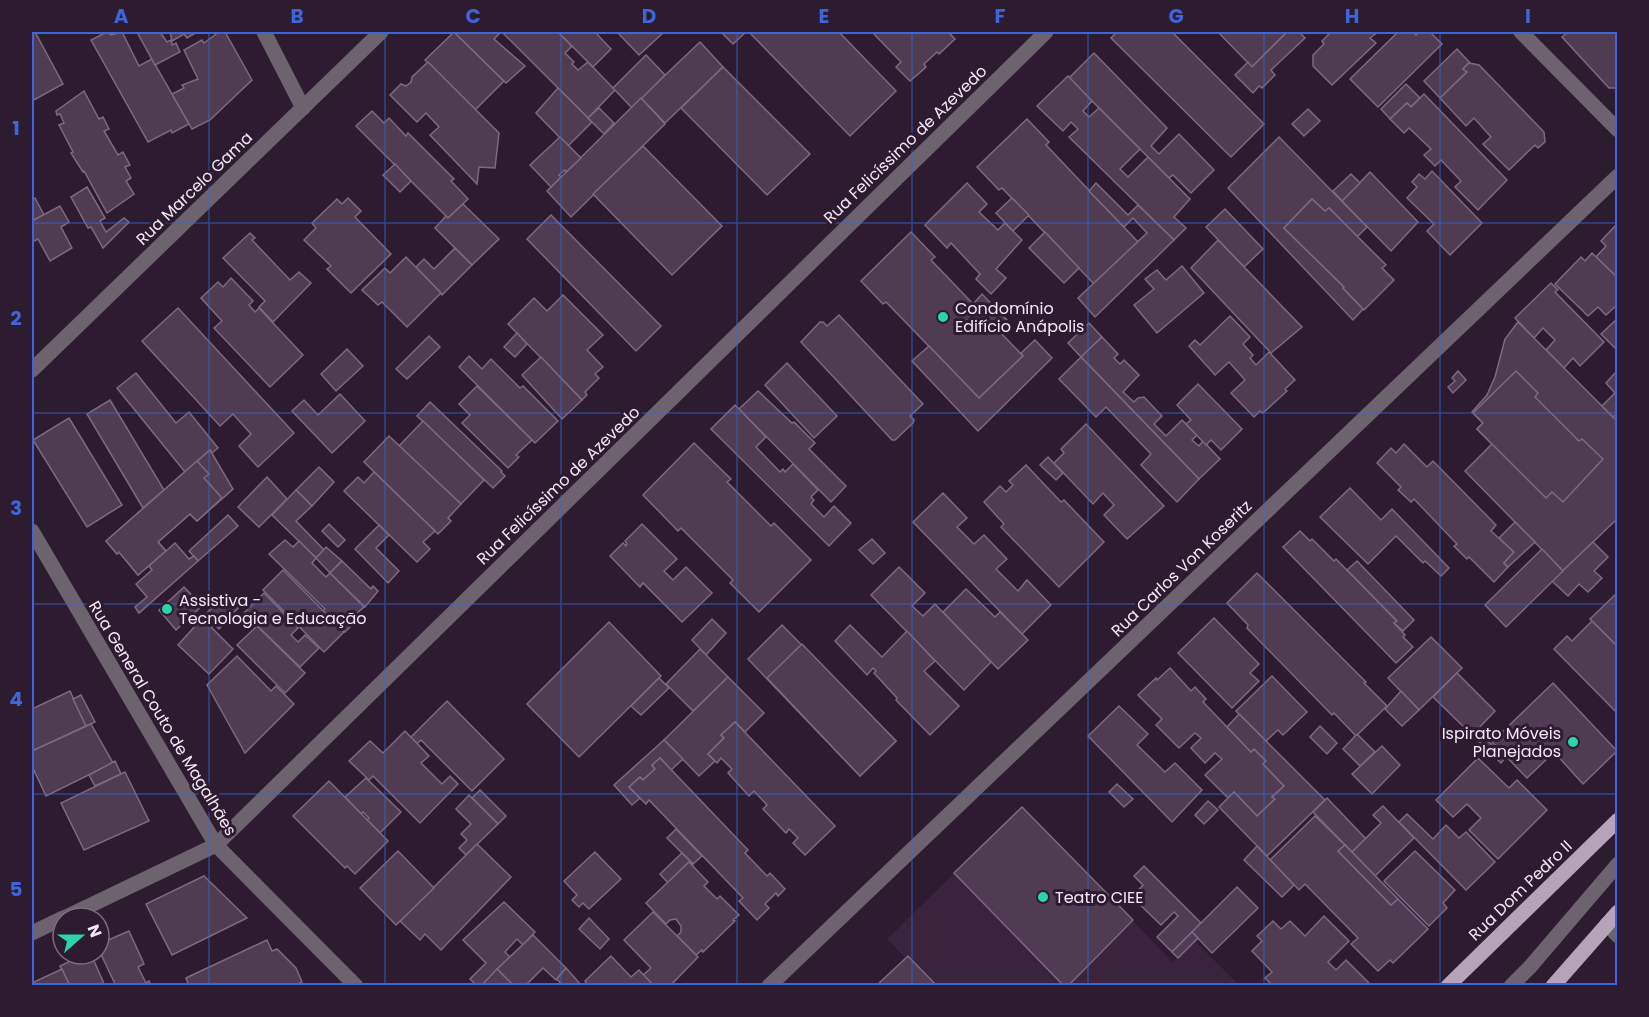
<svg xmlns="http://www.w3.org/2000/svg" width="1649" height="1017" viewBox="0 0 1649 1017" font-family="Poppins,sans-serif">
	<rect width="100%" height="100%" fill="#2d1c30"/>
	<polygon fill="#39233d" points="1022,807 1173,962 1195,941 1239,985 932,985 887,939"/>
	<g fill="#4f3c52" stroke="#7e6982" stroke-width="1.5">
		<polygon points="32,32 35,32 63,84 32,101"/>
		<polygon points="107,32 111,35 122,32 139,66 152,59 189,124 172,133 171,130 148,142 91,40"/>
		<polygon points="137,32 160,32 167,42 171,40 172,45 176,43 180,52 155,65"/>
		<polygon points="170,32 197,32 187,38 184,34 172,41"/>
		<polygon points="219,32 225,32 252,80 210,120 192,129 172,94 184,88 182,85 198,79 184,50 202,40 204,43"/>
		<polygon points="454,32 504,81 475,110 425,60"/>
		<polygon points="454,32 501,32 494,39 525,66 506,83"/>
		<polygon points="502,32 558,32 572,46 565,53 574,62 572,64 578,70 588,62 615,90 588,118"/>
		<polygon points="558,32 595,32 611,49 593,67"/>
		<polygon points="617,32 664,32 639,55"/>
		<polygon points="721,32 746,32 733,44"/>
		<polygon points="749,32 839,32 896,91 850,136"/>
		<polygon points="872,32 948,32 955,39 939,54 937,52 924,64 926,67 910,81 896,67 901,62"/>
		<polygon points="1117,32 1172,32 1264,124 1231,157 1111,38"/>
		<polygon points="1218,32 1283,32 1285,34 1252,67"/>
		<polygon points="1283,32 1299,32 1305,38 1271,70 1275,75 1262,88 1259,86 1253,93 1235,75 1248,62 1252,67 1285,34"/>
		<polygon points="1331,32 1378,32 1370,38 1376,43 1332,85 1313,66 1313,55 1324,44 1322,41"/>
		<polygon points="1398,32 1413,32 1416,35 1419,32 1430,32 1442,44 1378,107 1350,79"/>
		<polygon points="1568,32 1618,32 1618,88 1609,88 1562,37"/>
		<polygon points="700,42 723,67 665,123 641,98"/>
		<polygon points="1457,49 1471,64 1469,63 1463,69 1467,72 1440,98 1424,81"/>
		<polygon points="1094,53 1167,128 1151,146 1159,154 1179,134 1214,170 1191,193 1173,175 1169,178 1069,78"/>
		<polygon points="646,55 665,75 632,108 613,88"/>
		<polygon points="428,62 499,133 495,168 479,167 477,184 430,135 439,127 426,113 417,122 390,95 401,84 406,86 411,82 412,77"/>
		<polygon points="1469,63 1479,65 1544,132 1545,142 1538,148 1535,145 1509,170 1483,144 1491,137 1474,118 1466,126 1440,98 1467,72 1463,69"/>
		<polygon points="723,67 810,154 767,195 681,108"/>
		<polygon points="1068,76 1092,101 1083,111 1089,117 1099,108 1140,149 1120,169 1128,177 1148,157 1190,199 1174,217 1186,228 1174,240 1069,137 1078,129 1071,122 1063,131 1037,106"/>
		<polygon points="1406,84 1420,98 1411,107 1407,103 1390,119 1381,109"/>
		<polygon points="558,88 592,122 568,146 536,113"/>
		<polygon points="84,91 99,119 103,117 109,129 104,131 118,155 123,152 130,165 125,167 131,178 126,181 134,194 107,213 84,171 83,172 71,153 73,152 59,125 64,123 60,114 57,115 56,111"/>
		<polygon points="1424,94 1507,180 1478,210 1455,187 1461,181 1441,160 1435,166 1424,155 1431,149 1409,128 1404,133 1390,119 1407,103 1411,107"/>
		<polygon points="641,98 665,124 571,217 547,191"/>
		<polygon points="599,108 614,123 604,134 588,118"/>
		<polygon points="1308,109 1320,121 1304,136 1292,124"/>
		<polygon points="372,111 384,123 389,118 406,136 408,133 454,179 451,181 468,199 448,218 356,126"/>
		<polygon points="1027,119 1049,142 1046,145 1138,242 1094,284 1002,188 999,190 977,167"/>
		<polygon points="560,137 581,158 566,172 565,170 559,175 561,177 551,187 530,165"/>
		<polygon points="1279,137 1367,227 1357,237 1329,208 1325,211 1312,199 1284,228 1344,287 1343,288 1363,309 1353,320 1228,188"/>
		<polygon points="643,146 722,226 672,275 593,194"/>
		<polygon points="395,164 411,181 400,192 383,175"/>
		<polygon points="1432,171 1482,223 1450,255 1427,231 1434,224 1407,198 1417,187 1412,182 1419,174 1425,179"/>
		<polygon points="1370,172 1418,222 1391,251 1342,201"/>
		<polygon points="1351,174 1360,183 1342,201 1333,191"/>
		<polygon points="967,183 987,204 979,212 998,230 1005,223 1022,240 996,269 1006,278 991,294 976,279 980,274 951,243 947,248 925,225"/>
		<polygon points="1096,183 1128,215 1138,205 1174,240 1095,317 1078,298 1147,233 1133,218 1124,227 1089,191"/>
		<polygon points="87,187 105,218 100,221 106,232 124,218 129,222 103,248 91,227 88,228 71,197"/>
		<polygon points="35,198 44,215 32,221 32,200"/>
		<polygon points="348,198 361,211 355,217 391,254 351,293 327,269 331,266 304,240 316,228 312,223 337,199 342,204"/>
		<polygon points="1012,198 1029,215 1013,231 996,213"/>
		<polygon points="1312,199 1325,211 1329,208 1386,265 1382,268 1394,280 1364,310 1343,288 1344,287 1284,228"/>
		<polygon points="463,204 499,239 472,265 435,228 446,216 448,218"/>
		<polygon points="60,206 69,222 61,227 72,248 50,261 38,239 32,242 32,221"/>
		<polygon points="1225,209 1263,249 1244,267 1206,227"/>
		<polygon points="551,215 661,326 636,351 527,239"/>
		<polygon points="1616,225 1618,226 1618,278 1596,257 1606,246 1601,241"/>
		<polygon points="911,232 935,257 931,260 1023,356 979,398 886,302 883,304 861,281"/>
		<polygon points="1045,232 1079,268 1064,283 1029,248"/>
		<polygon points="250,233 255,238 252,240 290,280 299,272 311,283 273,322 259,307 265,301 223,258"/>
		<polygon points="1218,240 1302,327 1271,353 1191,268"/>
		<polygon points="455,248 472,265 442,295 416,267 424,259 434,269"/>
		<polygon points="1592,253 1618,278 1618,304 1606,315 1598,307 1588,316 1555,284 1581,257 1585,261"/>
		<polygon points="406,257 441,293 407,327 382,302 378,305 362,290 385,268 390,273"/>
		<polygon points="1182,266 1204,293 1157,333 1134,305 1154,289 1145,279 1157,270 1166,280"/>
		<polygon points="231,278 253,301 249,305 255,312 259,308 303,355 270,387 214,328 222,321 201,298 218,282 223,287"/>
		<polygon points="1551,283 1558,290 1555,292 1604,342 1580,366 1573,358 1564,368 1546,350 1555,340 1543,328 1534,338 1515,318"/>
		<polygon points="982,294 1007,320 998,330 973,304"/>
		<polygon points="563,295 603,335 587,350 603,367 595,374 599,378 585,392 587,395 582,400 508,324 534,298 547,311"/>
		<polygon points="178,308 294,433 258,467 239,446 251,434 233,414 220,426 142,341"/>
		<polygon points="839,315 923,404 910,416 914,420 913,423 895,440 892,440 801,342 820,322 823,322 827,326"/>
		<polygon points="1230,316 1250,337 1243,344 1253,355 1250,358 1256,365 1269,352 1295,380 1285,389 1287,391 1263,413 1260,411 1254,417 1231,393 1245,380 1229,362 1215,375 1189,346 1195,340 1200,345"/>
		<polygon points="1618,318 1618,345 1615,348 1601,334"/>
		<polygon points="1518,322 1618,422 1618,518 1563,571 1465,471 1492,444 1477,429 1483,423 1472,412 1487,395 1495,377 1505,339"/>
		<polygon points="1089,323 1102,337 1081,357 1068,343"/>
		<polygon points="517,333 527,344 515,357 504,347"/>
		<polygon points="429,336 440,347 407,379 396,369"/>
		<polygon points="1102,337 1118,354 1114,358 1120,364 1124,360 1139,375 1123,392 1134,402 1138,398 1144,397 1162,416 1154,424 1166,436 1182,420 1197,435 1192,440 1199,446 1203,441 1220,459 1199,479 1081,357"/>
		<polygon points="1035,340 1052,358 978,431 912,361 929,346 979,398 1023,356 1021,353"/>
		<polygon points="347,349 363,366 336,391 321,374"/>
		<polygon points="469,356 482,369 491,359 520,388 523,386 558,421 535,443 459,367"/>
		<polygon points="541,357 582,400 562,419 522,375"/>
		<polygon points="1081,357 1199,479 1177,502 1141,465 1151,454 1106,407 1096,417 1059,379"/>
		<polygon points="787,363 837,416 814,438 765,385"/>
		<polygon points="1458,371 1466,380 1453,393 1448,387 1455,381 1452,378"/>
		<polygon points="1516,371 1538,393 1535,397 1579,441 1582,439 1603,459 1563,502 1552,492 1546,498 1477,429 1483,423 1473,413"/>
		<polygon points="1616,372 1618,390 1615,393 1606,383"/>
		<polygon points="136,373 176,423 189,412 218,448 212,453 210,450 185,472 117,388"/>
		<polygon points="1198,384 1242,429 1221,450 1211,440 1206,445 1186,424 1191,420 1177,405"/>
		<polygon points="477,386 532,440 516,455 519,457 508,468 462,423 470,415 459,404"/>
		<polygon points="1618,390 1618,413 1613,417 1602,406"/>
		<polygon points="758,391 792,423 794,422 815,443 809,449 846,486 831,502 739,409"/>
		<polygon points="340,394 365,421 332,453 292,411 304,400 318,415"/>
		<polygon points="110,400 164,490 143,508 87,414"/>
		<polygon points="430,402 502,471 501,472 505,476 493,488 417,416"/>
		<polygon points="735,405 766,437 756,447 780,472 783,469 785,472 793,464 818,490 811,497 814,500 811,504 824,517 834,506 851,523 829,546 711,429"/>
		<polygon points="69,418 122,505 87,527 33,440"/>
		<polygon points="423,421 484,480 461,504 399,446"/>
		<polygon points="1086,424 1164,506 1127,539 1104,515 1114,505 1103,493 1093,504 1054,463 1064,453 1061,449"/>
		<polygon points="389,436 461,504 448,518 451,521 438,534 364,462"/>
		<polygon points="694,443 731,479 727,482 771,526 774,523 811,560 759,612 730,583 733,580 681,528 678,531 643,495"/>
		<polygon points="1404,444 1427,467 1433,461 1496,525 1491,531 1514,552 1504,563 1508,567 1494,582 1469,557 1467,559 1454,546 1457,544 1414,499 1411,502 1398,490 1401,487 1377,463 1391,448 1396,453"/>
		<polygon points="210,450 233,489 197,521 190,514 158,542 166,551 138,575 119,552 117,554 106,541"/>
		<polygon points="1048,457 1063,473 1056,480 1040,465"/>
		<polygon points="197,461 209,474 204,478 222,498 197,521 190,514 158,542 166,551 138,575 119,552 117,554 106,541"/>
		<polygon points="1026,465 1061,502 1064,500 1104,542 1059,587 1001,527 1004,524 984,502 1000,486 1006,492 1013,485 1009,481"/>
		<polygon points="319,467 334,482 312,506 296,490"/>
		<polygon points="374,472 435,531 423,542 430,549 417,562 344,491 358,477 364,483"/>
		<polygon points="267,477 287,499 259,527 238,507"/>
		<polygon points="1350,488 1381,520 1392,509 1449,568 1441,576 1425,561 1423,563 1396,536 1368,564 1320,517"/>
		<polygon points="296,490 312,506 296,521 324,550 316,558 272,515"/>
		<polygon points="943,493 967,518 957,527 974,544 984,535 1007,559 996,569 1018,591 1027,580 1051,605 1022,634 913,522"/>
		<polygon points="228,515 238,526 198,561 189,551"/>
		<polygon points="1515,522 1535,542 1508,567 1504,563 1514,552 1499,538"/>
		<polygon points="329,524 345,540 338,547 322,531"/>
		<polygon points="642,524 677,559 664,571 673,580 686,567 712,593 682,622 643,583 640,587 610,556 623,543 626,546 627,544 625,541"/>
		<polygon points="379,525 389,535 376,548 399,571 388,583 355,549"/>
		<polygon points="1300,531 1310,541 1312,539 1334,561 1336,559 1397,621 1394,623 1405,635 1403,637 1413,647 1396,663 1283,547"/>
		<polygon points="872,539 885,553 873,564 859,550"/>
		<polygon points="285,540 293,547 299,541 316,558 312,563 326,577 330,573 364,607 353,617 356,621 345,632 323,611 325,609 269,554"/>
		<polygon points="1593,542 1608,557 1594,571 1602,578 1588,592 1579,584 1568,596 1552,581"/>
		<polygon points="175,543 189,559 194,556 198,561 139,613 135,607 147,597 136,584 152,570 149,566"/>
		<polygon points="326,547 342,561 330,573 316,558"/>
		<polygon points="1542,549 1563,571 1506,627 1485,605"/>
		<polygon points="342,561 371,589 373,586 378,591 365,607 330,573"/>
		<polygon points="1357,561 1414,620 1403,631 1394,623 1397,621 1347,570"/>
		<polygon points="899,567 925,593 912,606 923,616 935,604 991,662 964,690 871,595"/>
		<polygon points="283,570 344,632 324,652 263,590"/>
		<polygon points="1257,573 1366,682 1364,683 1387,706 1356,736 1334,713 1332,715 1247,628 1248,625 1227,603"/>
		<polygon points="184,587 202,606 176,630 159,610"/>
		<polygon points="966,589 995,617 1000,612 1028,640 998,669 943,612"/>
		<polygon points="1618,592 1618,647 1590,619"/>
		<polygon points="264,593 298,628 291,635 298,642 305,635 319,648 300,667 244,613"/>
		<polygon points="225,594 239,607 219,629 205,615"/>
		<polygon points="205,615 214,624 211,627 233,649 209,674 178,645"/>
		<polygon points="1214,618 1259,664 1250,673 1259,681 1232,708 1178,653"/>
		<polygon points="712,619 726,633 706,655 692,640"/>
		<polygon points="1592,621 1618,647 1618,714 1554,649 1567,636 1572,641"/>
		<polygon points="609,622 661,676 579,757 527,704"/>
		<polygon points="782,625 896,741 860,776 748,659"/>
		<polygon points="850,625 882,657 907,631 935,661 924,671 959,706 930,735 896,700 897,698 874,673 876,671 873,668 867,675 835,641"/>
		<polygon points="257,626 305,673 285,693 237,645"/>
		<polygon points="1431,637 1462,668 1419,710 1388,678"/>
		<polygon points="802,644 896,741 860,776 767,678"/>
		<polygon points="700,649 728,677 693,711 666,684"/>
		<polygon points="237,656 271,691 276,686 294,704 245,753 207,685"/>
		<polygon points="1170,668 1191,691 1195,687 1206,699 1203,702 1251,752 1254,749 1266,761 1263,764 1284,786 1272,797 1275,799 1257,816 1234,792 1228,798 1205,775 1222,759 1215,753 1205,763 1191,748 1201,738 1195,733 1179,748 1156,725 1162,719 1138,695 1156,678 1157,680"/>
		<polygon points="1457,673 1495,711 1477,730 1505,758 1501,763 1433,697"/>
		<polygon points="1272,676 1307,712 1283,735 1278,730 1266,741 1236,711"/>
		<polygon points="728,677 764,713 745,732 735,722 721,735 724,738 708,754 715,761 699,776 664,740"/>
		<polygon points="659,678 669,688 641,715 631,706"/>
		<polygon points="1553,683 1617,751 1583,784 1554,752 1527,778 1492,742"/>
		<polygon points="70,691 86,726 32,751 32,709"/>
		<polygon points="1401,691 1419,710 1402,726 1385,709"/>
		<polygon points="81,695 95,722 86,726 73,699"/>
		<polygon points="447,701 504,759 472,791 421,740 417,744 411,737"/>
		<polygon points="1119,706 1148,734 1137,745 1165,772 1175,763 1202,790 1172,822 1088,736"/>
		<polygon points="1239,714 1325,800 1267,856 1219,807 1234,792 1257,816 1275,799 1272,797 1284,786 1263,764 1266,761 1254,749 1251,752 1227,727"/>
		<polygon points="735,722 835,826 805,855 793,843 798,838 789,829 786,833 763,809 767,805 754,791 749,796 728,773 732,769 721,758 717,763 708,754 724,738 721,735"/>
		<polygon points="91,724 113,763 46,796 32,766 32,751"/>
		<polygon points="1320,726 1337,743 1327,754 1310,737"/>
		<polygon points="405,731 429,756 421,763 442,784 450,776 458,784 420,823 373,776 369,780 349,761 370,741 383,753"/>
		<polygon points="1356,735 1358,735 1375,752 1360,766 1343,749"/>
		<polygon points="664,740 683,759 671,770 660,758 652,765 655,769 643,780 640,777 629,787 640,798 632,805 614,785"/>
		<polygon points="1382,746 1400,765 1372,794 1352,774"/>
		<polygon points="660,758 748,850 745,853 767,876 770,873 785,889 778,896 776,893 765,904 769,908 757,920 739,901 743,898 649,800 646,804 629,787 640,777 643,780 655,769 652,765"/>
		<polygon points="1478,758 1509,788 1517,780 1547,810 1498,859 1469,830 1481,818 1467,804 1453,817 1436,800"/>
		<polygon points="115,761 121,774 95,786 89,775"/>
		<polygon points="125,772 149,821 84,850 61,803"/>
		<polygon points="366,778 401,812 380,833 367,820 369,818 363,812 361,814 345,797"/>
		<polygon points="329,781 388,841 355,874 347,866 345,868 293,816"/>
		<polygon points="1117,784 1133,799 1124,807 1109,792"/>
		<polygon points="480,790 506,816 498,824 472,798"/>
		<polygon points="469,795 498,824 466,855 459,848 467,840 461,834 471,824 456,809"/>
		<polygon points="1327,798 1366,839 1352,852 1313,812"/>
		<polygon points="1208,801 1218,810 1204,824 1195,815"/>
		<polygon points="1383,806 1414,838 1375,876 1352,852 1381,823 1373,815"/>
		<polygon points="1022,807 1133,920 1068,986 1064,986 954,873"/>
		<polygon points="1407,814 1433,839 1446,825 1459,838 1466,832 1495,862 1466,890 1399,822"/>
		<polygon points="1315,816 1345,845 1338,851 1391,905 1398,899 1428,929 1393,963 1390,960 1378,971 1351,944 1358,938 1305,884 1299,890 1270,860"/>
		<polygon points="676,829 702,856 693,864 667,838"/>
		<polygon points="477,844 511,877 441,950 425,934 420,940 400,921"/>
		<polygon points="1345,845 1398,899 1391,905 1338,851"/>
		<polygon points="1257,846 1294,885 1282,897 1244,860"/>
		<polygon points="398,851 434,888 396,925 360,888"/>
		<polygon points="1415,851 1455,890 1443,903 1447,908 1429,926 1384,881"/>
		<polygon points="595,852 621,879 589,909 583,903 579,907 572,900 577,895 564,881"/>
		<polygon points="682,853 693,864 692,865 689,862 668,883 660,874"/>
		<polygon points="689,862 708,882 704,886 717,899 720,896 739,915 733,920 735,921 703,952 702,950 696,955 677,936 681,932 681,926 676,919 670,920 666,924 646,903"/>
		<polygon points="1144,866 1201,923 1172,952 1157,937 1178,916 1174,912 1161,925 1132,897 1143,885 1134,876"/>
		<polygon points="204,876 247,918 172,955 146,904"/>
		<polygon points="1237,887 1258,908 1212,953 1192,932"/>
		<polygon points="504,902 535,932 523,945 517,939 505,952 510,957 481,986 477,986 470,979 486,963 463,940"/>
		<polygon points="653,912 698,957 670,986 654,986 643,975 651,968 624,940"/>
		<polygon points="1324,916 1349,941 1328,962 1336,970 1346,960 1371,985 1273,986 1265,978 1272,972 1252,951 1262,941 1257,936 1273,921 1281,929 1290,921 1305,936"/>
		<polygon points="589,918 609,939 600,949 579,929"/>
		<polygon points="129,931 144,964 138,967 146,983 149,981 151,986 116,986 99,950 99,944"/>
		<polygon points="1192,932 1198,938 1178,958 1172,952"/>
		<polygon points="533,935 566,968 556,980 543,968 525,986 513,986 497,969"/>
		<polygon points="267,940 272,951 277,949 296,968 302,982 294,986 189,986 186,978"/>
		<polygon points="85,954 91,954 105,986 70,986 60,966"/>
		<polygon points="611,956 631,977 639,970 654,986 589,986 585,981"/>
		<polygon points="908,956 937,986 876,986"/>
		<polygon points="566,968 582,986 563,986 557,979"/>
		<polygon points="62,969 70,986 32,986 32,983"/>
		<polygon points="497,969 512,984 511,986 481,986"/>
	</g>
	<g fill="none" stroke-linecap="round" stroke-linejoin="round">
		<g stroke="#6c636e" stroke-width="15">
			<polyline points="264,32 303,108"/>
			<polyline points="1521,32 1618,130"/>
			<polyline points="32,370 381,32"/>
			<polyline points="32,531 216,845 356,986"/>
			<polyline points="64,918 216,845 1046,32"/>
			<polyline points="1607,924 1618,936"/>
			<polyline points="32,933 63,918"/>
			<polyline points="769,986 1618,176"/>
			<polyline points="1511,986 1530,967 1618,864"/>
		</g>
		<g stroke="#b6a3b9" stroke-width="15">
			<polyline points="1448,986 1618,820"/>
			<polyline points="1553,986 1618,912"/>
		</g>
	</g>
	<path fill="none" stroke="#3d65dc" stroke-width="1.5" stroke-opacity="0.55" d="M 209,32 L 209,986M 385,32 L 385,986M 561,32 L 561,986M 737,32 L 737,986M 912,32 L 912,986M 1088,32 L 1088,986M 1264,32 L 1264,986M 1440,32 L 1440,986M 32,223 L 1618,223M 32,413 L 1618,413M 32,604 L 1618,604M 32,794 L 1618,794"/>
	<g fill="#2bd5ac" stroke="#2d1c30" stroke-width="2">
		<circle cx="943" cy="317" r="6"/>
		<circle cx="167" cy="609" r="6"/>
		<circle cx="1573" cy="742" r="6"/>
		<circle cx="1043" cy="897" r="6"/>
	</g>
	<g text-anchor="middle" stroke-width="6" stroke-linejoin="round" paint-order="stroke">
		<g font-size="16" fill="#f3e7f5" stroke="#2d1c30">
			<text transform="translate(905 144) rotate(-44)" y="6">Rua Felicíssimo de Azevedo</text>
			<text transform="translate(194 188) rotate(-44)" y="6">Rua Marcelo Gama</text>
			<text transform="translate(558 485) rotate(-44)" y="6">Rua Felicíssimo de Azevedo</text>
			<text transform="translate(1181 568) rotate(-44)" y="6">Rua Carlos Von Koseritz</text>
			<text transform="translate(163 718) rotate(59)" y="6">Rua General Couto de Magalhães</text>
			<text transform="translate(1520 890) rotate(-44)" y="6">Rua Dom Pedro II</text>
		</g>
		<g font-size="16" fill="#f3e7f5" stroke="#2d1c30" text-anchor="start">
			<text x="955" y="314">Condomínio<tspan x="955" dy="18">Edifício Anápolis</tspan></text>
			<text x="179" y="606">Assistiva -<tspan x="179" dy="18">Tecnologia e Educação</tspan></text>
			<text x="1561" y="739" text-anchor="end">Ispirato Móveis<tspan x="1561" dy="18">Planejados</tspan></text>
			<text x="1055" y="903">Teatro CIEE</text>
		</g>
	</g>
	<rect width="1649" height="1017" fill="none" stroke="#2d1c30" stroke-width="66"/>
	<g transform="translate(81 936) rotate(69)"><circle r="28" fill="#2d1c30" stroke="#7c6d7f" stroke-width="1.5"/>
	<path d="M0-4.5L10 22L0 15L-10 22Z" fill="#2bd5ac"/>
	<text y="-9" font-size="16" font-weight="bold" text-anchor="middle" fill="#f3e7f5">N</text>
	</g>
	<rect x="33" y="33" width="1583" height="951" fill="none" stroke="#3d65dc" stroke-width="2"/>
	<g font-size="20" text-anchor="middle" font-weight="bold" fill="#3d65dc">
		<text x="121" y="23">A</text>
		<text x="297" y="23">B</text>
		<text x="473" y="23">C</text>
		<text x="649" y="23">D</text>
		<text x="824" y="23">E</text>
		<text x="1000" y="23">F</text>
		<text x="1176" y="23">G</text>
		<text x="1352" y="23">H</text>
		<text x="1528" y="23">I</text>
		<text x="16" y="135">1</text>
		<text x="16" y="325">2</text>
		<text x="16" y="515">3</text>
		<text x="16" y="706">4</text>
		<text x="16" y="896">5</text>
	</g>
</svg>
